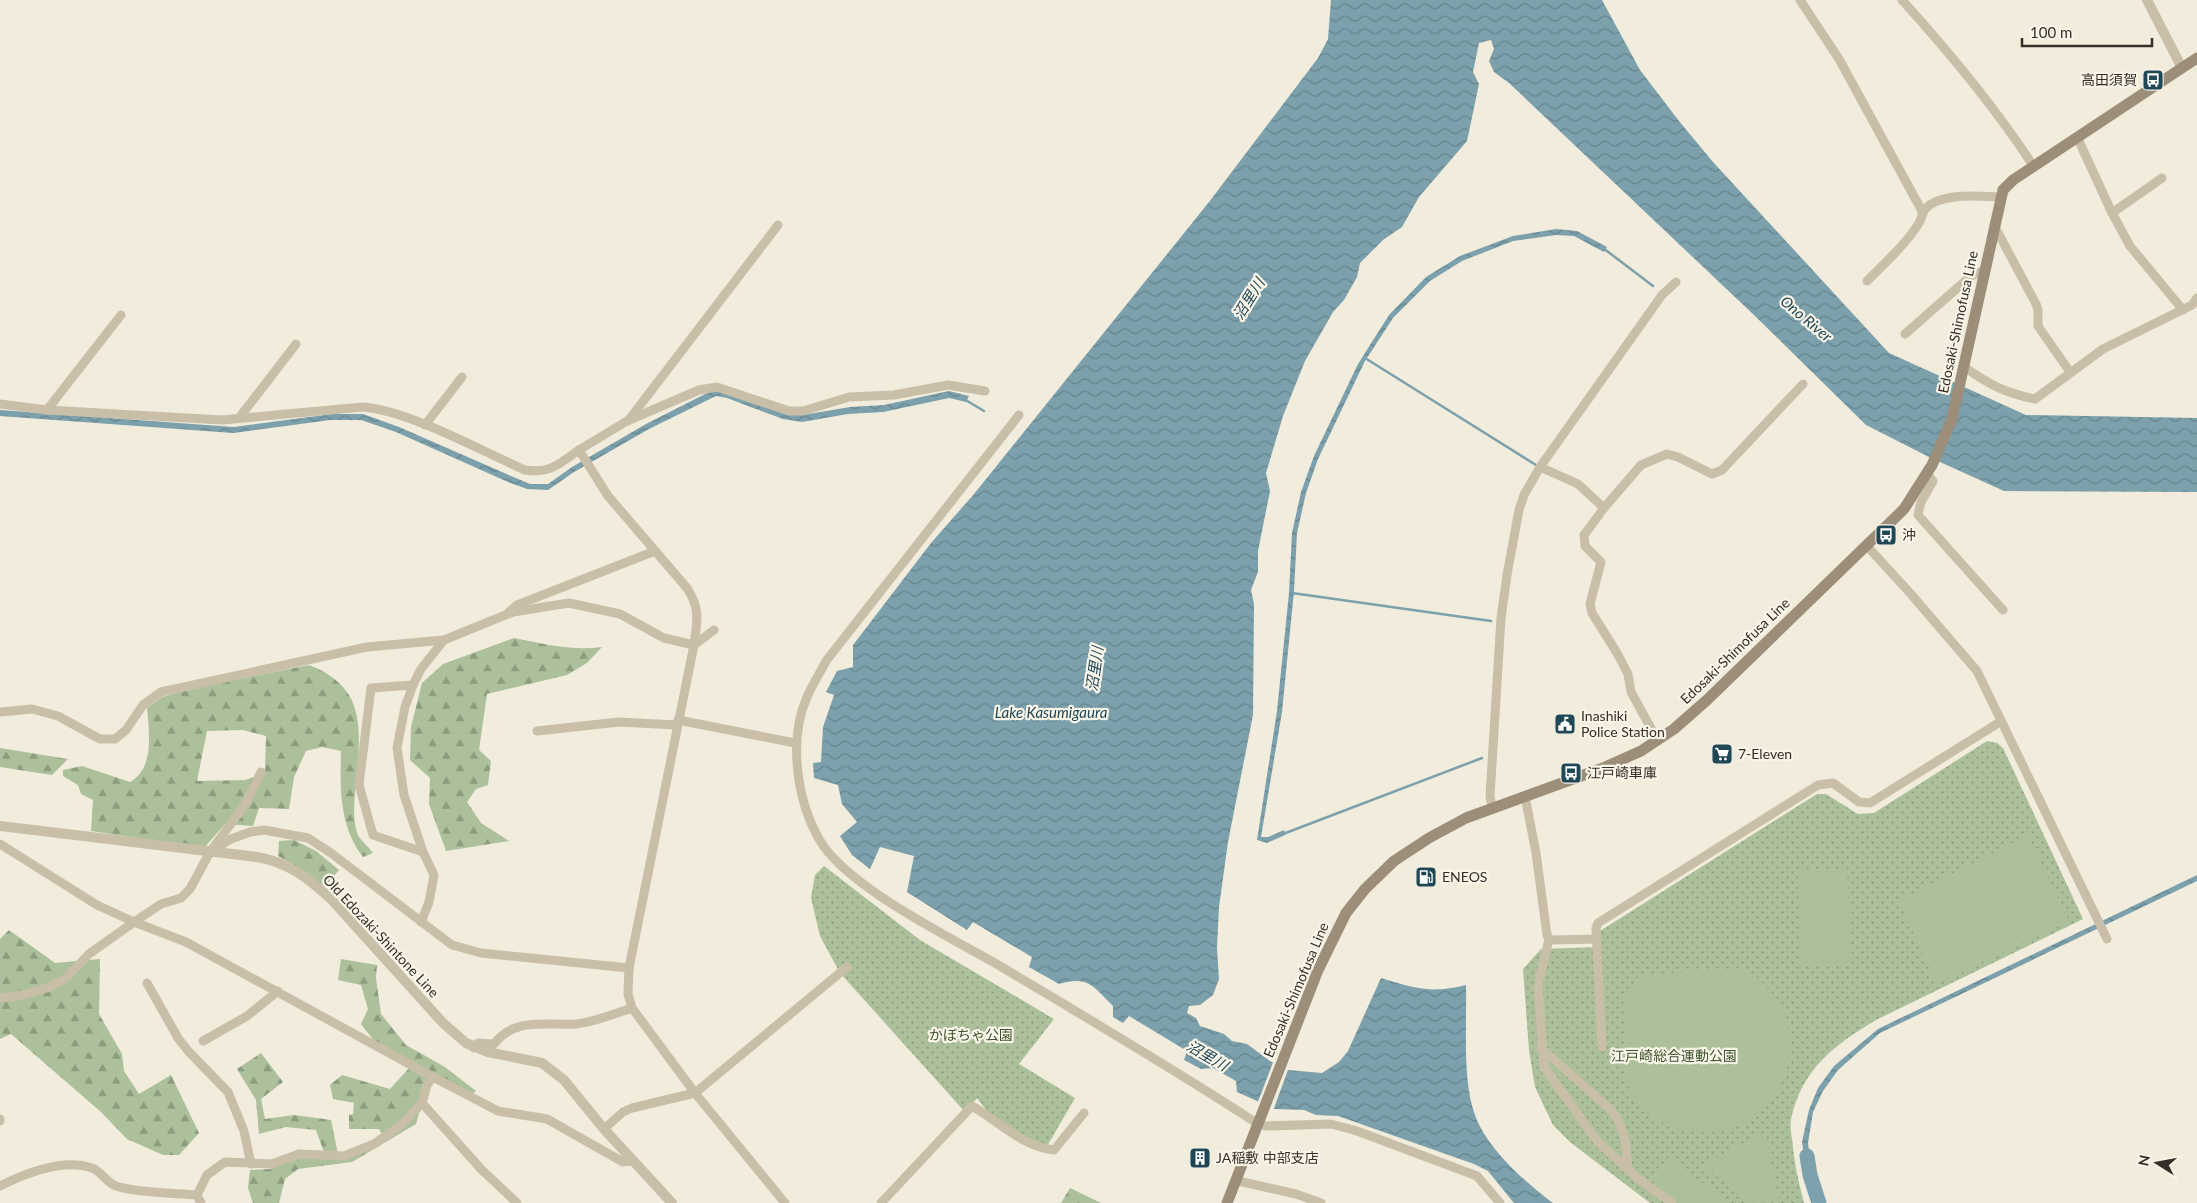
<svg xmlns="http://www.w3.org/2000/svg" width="2197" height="1203" viewBox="0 0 2197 1203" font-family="Lato,'Noto Sans JP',sans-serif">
	<defs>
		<pattern id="green-dots" width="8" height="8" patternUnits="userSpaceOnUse" patternTransform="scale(1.25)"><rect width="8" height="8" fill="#acc09c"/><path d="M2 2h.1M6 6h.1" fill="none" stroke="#8d9c7f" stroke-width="1.8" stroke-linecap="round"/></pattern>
		<pattern id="forest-firs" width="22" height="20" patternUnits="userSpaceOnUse" patternTransform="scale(1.25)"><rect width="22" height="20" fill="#acc09c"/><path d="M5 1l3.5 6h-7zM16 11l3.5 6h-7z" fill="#8d9c7f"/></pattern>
		<pattern id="water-waves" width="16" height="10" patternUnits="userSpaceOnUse" patternTransform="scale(1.25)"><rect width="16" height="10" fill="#7ca1ad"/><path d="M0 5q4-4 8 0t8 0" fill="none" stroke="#66848d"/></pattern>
	</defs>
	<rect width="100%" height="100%" fill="#f1ecdc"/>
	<g fill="url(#green-dots)">
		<path d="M 1987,741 L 1997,743 L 2003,748 L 2083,919 L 1876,1020 C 1834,1045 1802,1069 1791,1119 C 1790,1125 1791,1133 1792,1139 C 1794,1161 1798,1181 1804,1203 L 1650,1203 L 1570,1142 L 1553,1125 L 1535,1087 L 1529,1050 L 1523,969 L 1541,949 L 1600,947 L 1600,931 L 1817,794 L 1826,794 L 1858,814 L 1874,813 Z"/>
		<polygon points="824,866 920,940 1054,1019 1019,1064 1075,1098 1046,1148 996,1123 977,1098 965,1112 840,973 820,936 811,898 815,875"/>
	</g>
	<g fill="url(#forest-firs)" fill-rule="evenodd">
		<path d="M 514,638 C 543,644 573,651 602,647 L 587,663 L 567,675 L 487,694 L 479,750 L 491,761 L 488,785 L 476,789 L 467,802 L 481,823 L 509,841 L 446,851 L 429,804 L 430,778 L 410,760 L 411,727 L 422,683 L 443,664 Z"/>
		<path d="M 309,665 C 372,689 359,738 355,793 C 354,805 353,823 358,835 C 361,841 369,847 373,853 L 363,857 C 339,826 340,788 341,751 L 322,747 L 306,751 L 294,777 L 289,809 L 259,808 L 253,826 L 225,824 L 204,848 L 91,831 L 93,800 L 81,794 L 78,785 L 63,776 L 63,770 L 82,766 L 130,782 C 155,768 149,732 147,708 L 162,697 L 199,687 ZM 243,730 L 266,736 L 265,773 L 245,780 L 197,781 L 207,731 Z"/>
		<polygon points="0,748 68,759 52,775 0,767"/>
		<polygon points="294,840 316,851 339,870 324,888 299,868 278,856 279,841"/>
		<polygon points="9,930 55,963 100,959 99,1014 122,1054 124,1071 139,1094 171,1075 199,1133 179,1155 163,1155 127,1139 101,1112 11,1034 0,1039 0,939"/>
		<polygon points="341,959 377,965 376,978 381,1014 406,1045 445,1067 476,1091 467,1098 433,1077 427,1085 416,1124 352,1162 298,1169 285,1179 279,1203 253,1203 248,1188 250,1170 270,1169 301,1154 326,1158 316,1130 286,1127 259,1134 256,1100 237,1069 261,1053 283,1082 261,1099 265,1119 294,1115 331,1120 339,1159 384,1138 379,1129 349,1129 349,1115 353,1114 354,1103 333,1099 330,1085 342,1075 390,1089 410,1067 379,1047 361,1024 368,1009 361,985 338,980"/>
		<polygon points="1070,1188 1101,1203 1061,1203"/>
	</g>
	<g fill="#acc09c">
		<polygon points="2028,835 2069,921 1937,984 1898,901"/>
		<polygon points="1798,870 1847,871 1851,965 1800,966"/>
		<path d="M 1741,968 C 1833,1014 1785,1158 1676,1128 C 1655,1122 1634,1104 1627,1083 C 1625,1075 1626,1064 1626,1056 C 1625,1036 1624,1016 1623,995 L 1640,975 Z"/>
		<polygon points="1765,1132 1779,1202 1750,1203 1703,1165"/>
		<polygon points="1668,1158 1731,1203 1681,1203 1652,1181"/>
	</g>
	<g fill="url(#water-waves)">
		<path d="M 1331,0 L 1602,0 L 1640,70 L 1679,121 L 1713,162 L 1889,353 L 2026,415 L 2197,418 L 2197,492 L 2004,491 L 1929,457 L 1866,425 L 1755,316 L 1509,83 L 1494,72 L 1489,61 L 1494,49 L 1491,40 L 1479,43 L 1473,72 L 1479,84 L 1467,141 L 1419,197 L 1402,227 L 1383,240 L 1360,263 L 1357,277 L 1344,300 L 1333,312 L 1305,361 L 1283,416 L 1266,473 L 1270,491 L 1258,551 L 1258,572 L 1251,590 L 1254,604 L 1253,715 L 1228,842 L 1219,907 L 1217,948 L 1219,979 L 1213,995 L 1200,1005 L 1189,1006 L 1187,1013 L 1196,1018 L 1200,1026 L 1224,1034 L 1232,1041 L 1247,1044 L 1270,1061 L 1288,1070 L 1322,1073 L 1339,1062 L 1348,1051 L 1381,978 C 1414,988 1431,994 1466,985 C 1467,1024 1462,1080 1475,1115 C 1487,1149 1525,1182 1553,1203 L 1514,1203 L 1488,1171 L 1474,1164 L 1338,1116 L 1316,1115 L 1304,1110 L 1275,1109 L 1237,1092 L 1236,1081 L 1213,1068 L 1201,1069 L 1184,1060 L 1187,1051 L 1129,1016 L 1123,1023 L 1113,1017 L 1113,1006 C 1094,987 1088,975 1059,984 L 1029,967 L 1032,957 L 973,922 L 967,930 L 907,892 L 914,856 L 880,847 L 870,869 L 852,855 L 840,836 L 857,822 L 842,804 L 838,785 L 814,778 L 813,763 L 821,762 L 823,727 L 834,695 L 826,692 L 837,671 L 853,667 L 853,645 L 931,543 L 974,494 L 1209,202 L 1318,58 L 1328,39 Z"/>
		<polygon points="1556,229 1577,231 1607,247 1604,252 1574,236 1556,235 1513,241 1462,261 1430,281 1393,318 1365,361 1318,459 1306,493 1297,533 1294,591 1282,712 1261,837 1268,837 1284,830 1285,835 1267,843 1257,840 1277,711 1289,593 1292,533 1301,492 1314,456 1358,364 1389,315 1426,277 1460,256 1513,236"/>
		<polygon points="715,389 785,413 803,415 850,407 884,405 949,391 969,396 966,402 949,398 883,412 848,414 802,422 783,419 727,398 716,396 649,429 574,472 548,490 527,489 508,482 396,432 361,420 330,420 233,433 0,416 0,410 234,427 332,414 363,414 399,427 511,476 530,484 548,484 572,467 646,424"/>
		<polygon points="2197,875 2197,881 1880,1033 1838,1070 1823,1091 1813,1112 1808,1143 1812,1175 1807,1175 1802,1142 1809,1110 1818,1088 1834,1066 1878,1029"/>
	</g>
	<polygon fill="#f1ecdc" points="1274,1060 1289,1067 1273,1111 1257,1104"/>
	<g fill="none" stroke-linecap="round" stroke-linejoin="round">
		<g stroke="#7ca1ad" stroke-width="2.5">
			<polyline points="1603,248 1653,286"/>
			<polyline points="1365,358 1536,465"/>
			<polyline points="964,399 984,411"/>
			<polyline points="1292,593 1491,621"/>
			<polyline points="1283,834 1482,758"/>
		</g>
		<polyline stroke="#7ca1ad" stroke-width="15" points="1807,1156 1810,1175 1819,1203"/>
		<g stroke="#c9bea8" stroke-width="9">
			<polyline points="1800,0 1839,59 1922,211"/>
			<path d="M 1902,0 C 1950,53 1995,107 2034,167"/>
			<polyline points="2078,139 2112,213 2130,246 2183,310"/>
			<polyline points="2112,213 2162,178"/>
			<polyline points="1994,225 2036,304 2038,310 2038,326 2070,372"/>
			<path d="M 1867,281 C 1884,264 1907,243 1919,223 C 1924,214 1921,211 1931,204 C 1949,193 1980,196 2000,197"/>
			<polyline points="1905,334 1971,276 1985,270"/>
			<path d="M 1964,367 C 1989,384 2004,393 2035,399 L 2103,349 L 2192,305 L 2197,298"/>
			<path d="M 0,404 L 47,410 L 222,420 L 363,407 C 410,411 479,450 525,470 C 550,474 559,464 579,450"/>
			<polyline points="47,410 121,315"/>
			<path d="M 1019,415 L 826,661 C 820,673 812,685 807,697 C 788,740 797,800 819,839 C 846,887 952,938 1000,966 C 1087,1018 1174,1069 1258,1124 L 1266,1126 L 1331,1124 L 1357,1131 L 1477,1176 L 1500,1203"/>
			<polyline points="239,418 296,344"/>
			<polyline points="628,421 778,225"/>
			<polyline points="425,425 462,377"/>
			<polyline points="1540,467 1578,484 1604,508"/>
			<polyline points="1927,474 1933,481 1921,502 1918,515 2003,610"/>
			<polyline points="1867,546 1910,593 1977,671 2107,939"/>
			<polyline points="509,612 517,605 655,551"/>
			<polyline points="413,685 371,688 359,785 373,835 423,852"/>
			<polyline points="0,712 32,709 58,716 100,739 115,739 126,730 143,705 161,692 367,647 444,640"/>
			<polyline points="678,720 795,743"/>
			<polyline points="537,731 619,722 677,725"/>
			<polyline points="1658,741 1631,692 1628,674 1617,653 1592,613 1590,604 1601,562 1585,546 1584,535 1604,508 1641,465 1667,454 1678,457 1712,474 1722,470 1803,384"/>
			<polyline points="1525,796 1536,853 1547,935 1549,939 1553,940 1596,939"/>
			<polyline points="1492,807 1490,796 1501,618 1507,575 1519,510 1524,495 1540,467 1662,295 1676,282"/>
			<polyline points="0,844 97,905 134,922 186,942 433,1077 427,1085 422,1103 481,1169 517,1203"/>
			<polyline points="210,852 231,839 250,832 264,830 308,838 331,853 452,945 481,953 629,968"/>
			<polyline points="421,922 429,902 434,875 423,852 404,795 397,748 405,707 413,685 421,669 444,640 513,612 569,603 620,614 664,638 694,645 714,630"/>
			<polyline points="1549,939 1538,986 1544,1067 1598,1142 1636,1177 1672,1203"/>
			<polyline points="147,983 178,1038 189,1052 228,1092 244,1131 251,1164"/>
			<polyline points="0,998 18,996 47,988 65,979 89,954 134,922 161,904 181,898 190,889 210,852 244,806 261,772"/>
			<polyline points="203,1041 247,1016 278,991"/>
			<polyline points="1602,1047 1596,928 1598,923 1818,785 1833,783 1859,802 1870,803 2000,722"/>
			<path d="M 474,1048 L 478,1043 L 494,1044 C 516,1016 546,1026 576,1024 C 595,1022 614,1014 632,1008"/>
			<path d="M 1541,1048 L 1611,1110 C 1626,1129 1626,1146 1628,1169"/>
			<polyline points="433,1077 498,1111 547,1119 623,1162 633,1161"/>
			<polyline points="0,1119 0,1121"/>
			<polyline points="604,1129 623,1112 632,1108 695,1093 847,967"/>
			<polyline points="1238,1181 1296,1194 1321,1203"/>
			<path d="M 0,1186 C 26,1173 63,1158 92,1168 C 101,1171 107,1183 116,1186 C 138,1193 173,1193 197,1195 L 201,1203"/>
			<polyline points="197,1195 207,1175 225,1162 272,1164 299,1154 344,1156 374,1144 401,1125 422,1103"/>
			<path d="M 785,1203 L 695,1093 L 632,1008 L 628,994 L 629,968 L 694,645 C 697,621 701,610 687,588 L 608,496 L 579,450 L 627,421 L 699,390 L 717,387 L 789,411 L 803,411 L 849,397 L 894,395 L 948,385 L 985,391"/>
			<path d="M 881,1203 L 972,1106 C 1000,1122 1021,1146 1054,1150 L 1084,1113"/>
		</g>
		<g stroke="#c9bea8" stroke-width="10">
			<polyline points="2147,0 2182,68"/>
			<path d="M 0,826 L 257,857 C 288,862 308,878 331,899 L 443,1023 L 466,1043 L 488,1052 L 542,1063 L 564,1080 L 604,1129 L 672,1203"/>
		</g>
		<polyline stroke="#9c8e79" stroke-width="11" points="1227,1203 1318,970 1346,913 1365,889 1394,861 1429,838 1466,818 1603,768 1641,751 1674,729 1707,700 1904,509 1932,465 1952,419 2003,190 2013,180 2197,58"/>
	</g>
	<defs>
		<g id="bus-square" transform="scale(1.125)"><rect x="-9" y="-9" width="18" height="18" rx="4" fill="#1f4756" stroke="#f9f5e8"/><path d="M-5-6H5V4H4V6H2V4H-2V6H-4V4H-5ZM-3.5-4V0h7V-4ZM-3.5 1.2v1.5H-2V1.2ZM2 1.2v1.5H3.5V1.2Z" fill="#fff"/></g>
		<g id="civic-square" transform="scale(1.125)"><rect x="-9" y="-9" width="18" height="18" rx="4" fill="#1f4756" stroke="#f9f5e8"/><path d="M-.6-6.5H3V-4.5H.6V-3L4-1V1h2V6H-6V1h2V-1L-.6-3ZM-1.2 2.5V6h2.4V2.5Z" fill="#fff"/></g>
		<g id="supermarket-square" transform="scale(1.125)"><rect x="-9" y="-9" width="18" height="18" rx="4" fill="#1f4756" stroke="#f9f5e8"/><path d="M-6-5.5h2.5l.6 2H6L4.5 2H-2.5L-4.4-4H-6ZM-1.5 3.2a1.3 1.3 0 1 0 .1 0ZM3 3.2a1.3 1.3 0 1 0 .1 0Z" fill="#fff"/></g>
		<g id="fuel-square" transform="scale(1.125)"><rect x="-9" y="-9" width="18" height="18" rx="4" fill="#1f4756" stroke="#f9f5e8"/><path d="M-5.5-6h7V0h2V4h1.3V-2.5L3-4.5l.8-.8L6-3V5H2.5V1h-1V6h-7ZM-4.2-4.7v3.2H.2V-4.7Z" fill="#fff"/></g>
		<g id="building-square" transform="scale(1.125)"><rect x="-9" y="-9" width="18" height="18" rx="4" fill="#1f4756" stroke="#f9f5e8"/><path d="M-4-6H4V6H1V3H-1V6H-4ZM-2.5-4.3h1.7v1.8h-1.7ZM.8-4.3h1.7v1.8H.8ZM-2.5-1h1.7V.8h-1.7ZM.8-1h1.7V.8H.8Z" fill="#fff"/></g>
	</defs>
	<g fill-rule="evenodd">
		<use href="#bus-square" x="2153" y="80"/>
		<use href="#bus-square" x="1886" y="535"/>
		<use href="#civic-square" x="1565" y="724"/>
		<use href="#supermarket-square" x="1722" y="754"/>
		<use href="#bus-square" x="1571" y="773"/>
		<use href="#fuel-square" x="1426" y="877"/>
		<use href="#building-square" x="1200" y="1158"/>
	</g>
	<g text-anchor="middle" stroke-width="4.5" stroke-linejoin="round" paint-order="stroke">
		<g font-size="14" fill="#362f28" stroke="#f9f5e8" text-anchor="start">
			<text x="2137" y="85" text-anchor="end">高田須賀</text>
			<text x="1902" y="540">沖</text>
			<text x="1581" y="721">Inashiki<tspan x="1581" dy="16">Police Station</tspan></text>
			<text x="1738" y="759">7-Eleven</text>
			<text x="1587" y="778">江戸崎車庫</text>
			<text x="1442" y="882">ENEOS</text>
			<text x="1216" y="1163">JA稲敷 中部支店</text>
		</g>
		<g font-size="14" fill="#362f28" stroke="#f9f5e8">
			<text transform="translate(1958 322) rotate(-78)" y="5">Edosaki-Shimofusa Line</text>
			<text transform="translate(1735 651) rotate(-44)" y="5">Edosaki-Shimofusa Line</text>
			<text transform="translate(381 936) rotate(47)" y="5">Old Edozaki-Shintone Line</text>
			<text transform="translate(1296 990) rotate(-67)" y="5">Edosaki-Shimofusa Line</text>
		</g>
		<g font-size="14" fill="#3d532d" stroke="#f9f5e8">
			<text x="971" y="1040">かぼちゃ公園</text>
			<text x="1674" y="1061">江戸崎総合運動公園</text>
		</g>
		<g font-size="15" font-style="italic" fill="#1f4756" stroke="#f9f5e8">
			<text transform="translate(1249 299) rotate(-58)" y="5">沼里川</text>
			<text transform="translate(1806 319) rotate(40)" y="5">Ono River</text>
			<text transform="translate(1095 669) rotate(-82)" y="5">沼里川</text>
			<text x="1051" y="718">Lake Kasumigaura</text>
			<text transform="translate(1207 1056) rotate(30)" y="5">沼里川</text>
		</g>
	</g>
	<g transform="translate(2157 1163) rotate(281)" stroke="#f9f5e8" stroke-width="4" paint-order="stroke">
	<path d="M0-4L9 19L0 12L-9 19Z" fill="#362f28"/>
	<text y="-8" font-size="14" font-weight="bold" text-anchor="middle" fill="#362f28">N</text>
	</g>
	<path d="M2022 38v8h130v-8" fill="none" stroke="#362f28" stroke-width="2.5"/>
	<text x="2030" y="38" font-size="15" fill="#362f28" stroke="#f9f5e8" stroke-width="4" paint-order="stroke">100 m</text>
</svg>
